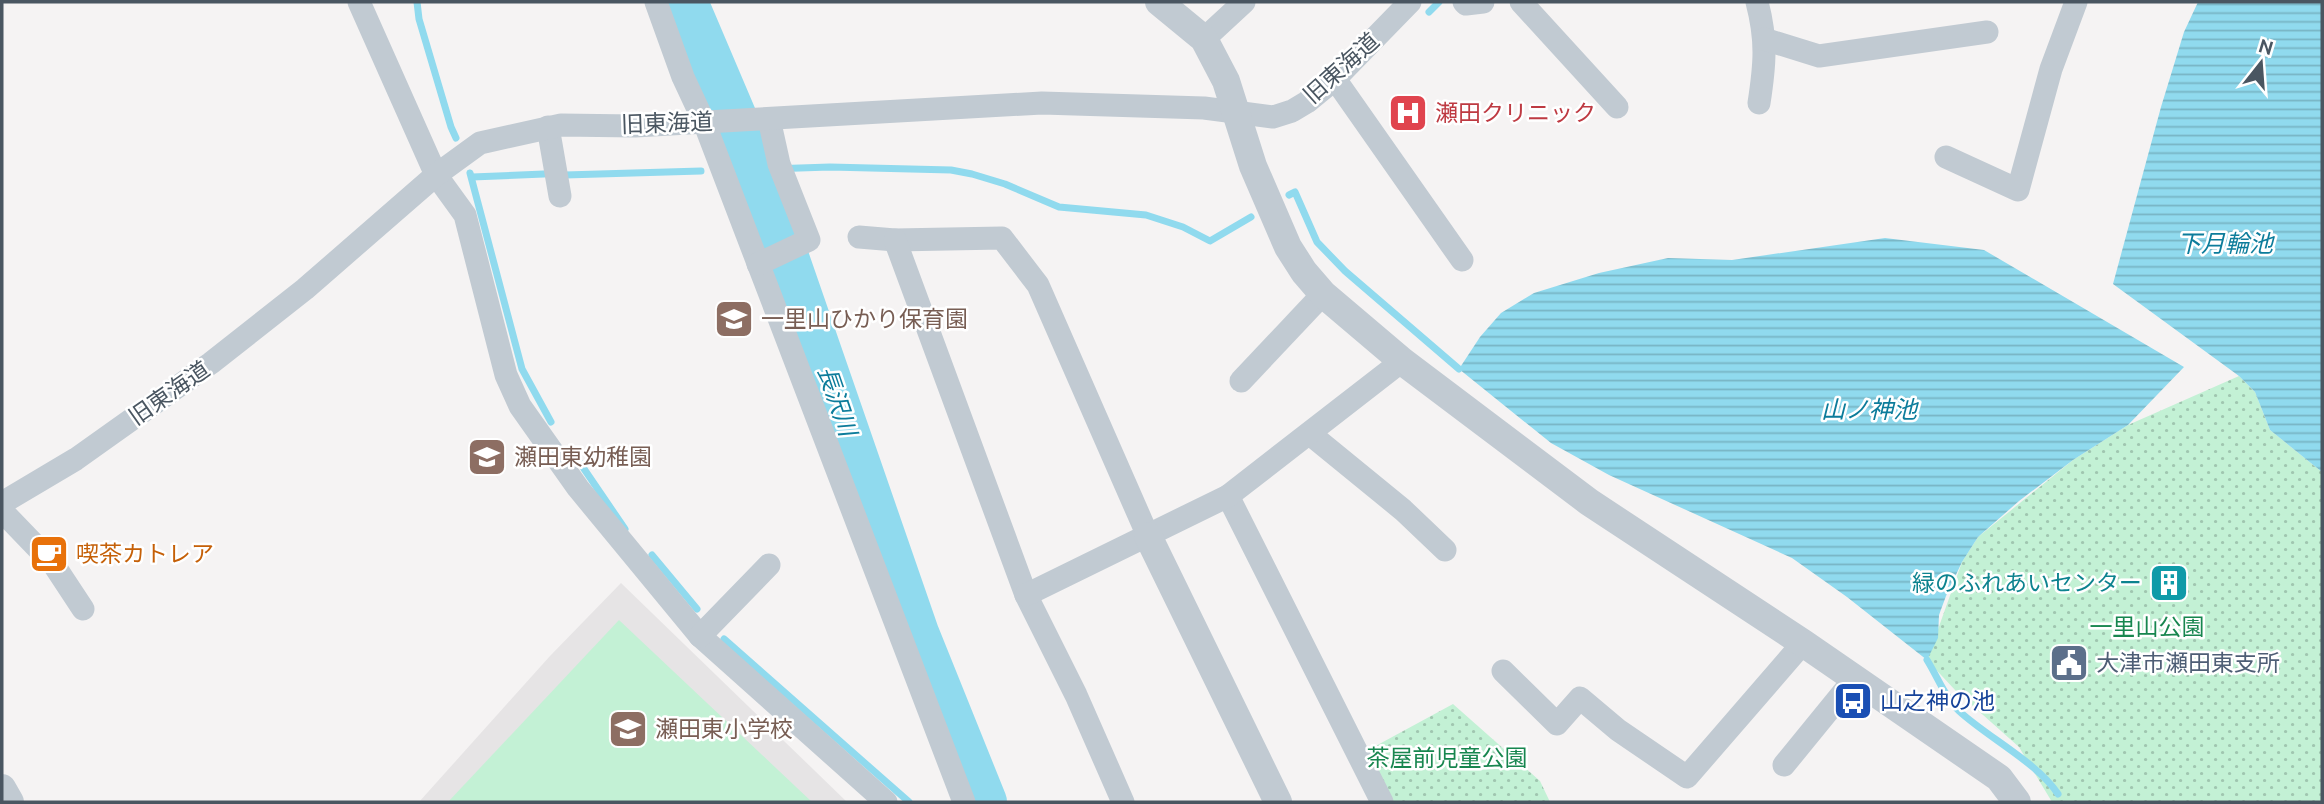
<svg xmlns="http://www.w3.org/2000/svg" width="2324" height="804" viewBox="0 0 2324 804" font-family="Ubuntu,'Noto Sans JP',sans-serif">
	<defs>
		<pattern id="park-dots" width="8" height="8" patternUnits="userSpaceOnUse" patternTransform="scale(1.75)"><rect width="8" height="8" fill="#c3f1d5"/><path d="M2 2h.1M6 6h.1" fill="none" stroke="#a0c6b0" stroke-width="1.8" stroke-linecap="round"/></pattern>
		<pattern id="water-rules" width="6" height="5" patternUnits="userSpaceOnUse" patternTransform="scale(1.75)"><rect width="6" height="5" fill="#90daee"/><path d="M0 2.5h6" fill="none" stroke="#78b4c4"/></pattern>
	</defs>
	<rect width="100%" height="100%" fill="#f5f3f3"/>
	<polygon fill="#e6e4e5" points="621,583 847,802 419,802 550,656"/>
	<g fill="url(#park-dots)">
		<polygon points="2239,376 2255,392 2270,430 2322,472 2322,802 2052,802 2019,747 1955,690 1927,660 1962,562 1978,537 2073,460 2128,425"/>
		<polygon points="1453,704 1540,781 1550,802 1390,802 1359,755"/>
	</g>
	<polygon fill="#c3f1d5" points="619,620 812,802 448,802"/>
	<g fill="url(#water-rules)">
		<polygon points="2198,2 2322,2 2322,472 2270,430 2255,392 2239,376 2113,284 2161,107 2184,32"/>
		<polygon points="1885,238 1984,250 2184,367 2128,425 2073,460 2019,501 1978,537 1962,562 1946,596 1939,615 1938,638 1927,660 1847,597 1792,558 1609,475 1551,443 1459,369 1480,337 1501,313 1534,293 1599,273 1668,258 1732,260"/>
	</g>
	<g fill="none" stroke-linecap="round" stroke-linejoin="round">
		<g stroke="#90daee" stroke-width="7">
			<polyline points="417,2 419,19 451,127 456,138"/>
			<polyline points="1429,12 1439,2"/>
			<polyline points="743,170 830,167 951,170 972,174 1005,184 1059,207 1146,215 1183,227 1210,241 1251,217"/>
			<polyline points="470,173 522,369 551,422"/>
			<polyline points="565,175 701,171"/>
			<polyline points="472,177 544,174"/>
			<polyline points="1289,195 1295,192 1317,242 1345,271 1459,369"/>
			<polyline points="580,463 625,529"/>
			<polyline points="652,555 697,609"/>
			<polyline points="724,639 909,802"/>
			<path d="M 1927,660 C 1937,676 1946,699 1959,711 C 1987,737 2038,763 2058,794"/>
		</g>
		<polyline stroke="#90daee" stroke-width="44" points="686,2 754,162 917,633 985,802"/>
		<g stroke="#c1cad2" stroke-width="23">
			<polyline points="359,2 436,175 465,215 506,375 520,406 578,488 700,636 886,802"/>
			<polyline points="656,2 683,77 704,122 964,802"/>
			<polyline points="1464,2 1466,4 1483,2"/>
			<polyline points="1521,2 1617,107"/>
			<path d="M 1757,2 C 1767,40 1765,64 1759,103"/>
			<polyline points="1204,39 1244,2"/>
			<polyline points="1764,39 1819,56 1987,32"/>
			<polyline points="1335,79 1462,260"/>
			<polyline points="548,127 560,196"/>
			<polyline points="1946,157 2018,190 2051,69 2076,2"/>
			<polyline points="859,237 895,240 1002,238 1038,285 1148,536"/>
			<polyline points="895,240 1026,595 1076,695 1123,802"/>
			<polyline points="758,264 809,240 779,164 769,119"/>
			<polyline points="1241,381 1323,294"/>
			<polyline points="1310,434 1403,510 1445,550"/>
			<polyline points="1228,496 1382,802"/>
			<polyline points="2,503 76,459 211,363 305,289 436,175 480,143 561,125 635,126 1042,103 1204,108 1273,117 1292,111 1307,102 1335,79 1410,2"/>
			<polyline points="2,511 54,565 83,609"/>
			<polyline points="1026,595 1228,496 1402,361"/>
			<polyline points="700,636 769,565"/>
			<polyline points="1503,671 1557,724 1580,698 1618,730 1687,777 1803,643"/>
			<polyline points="1784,765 1855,678"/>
		</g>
		<g stroke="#c1cad2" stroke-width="28">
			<polyline points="1159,2 1204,39 1226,81 1253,166 1288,247 1304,272 1323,294 1402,361 1589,502 1803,643 1999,778 2017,802"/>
			<polyline points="1148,536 1278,802"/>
			<polyline points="2,788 10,802"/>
		</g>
	</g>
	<defs>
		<g id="hospital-square" transform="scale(2.0125)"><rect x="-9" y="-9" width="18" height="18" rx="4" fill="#e0444e" stroke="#fff"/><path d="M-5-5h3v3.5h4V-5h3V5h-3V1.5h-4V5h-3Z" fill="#fff"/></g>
		<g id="school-square" transform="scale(2.0125)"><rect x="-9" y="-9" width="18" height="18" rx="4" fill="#8d6e63" stroke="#fff"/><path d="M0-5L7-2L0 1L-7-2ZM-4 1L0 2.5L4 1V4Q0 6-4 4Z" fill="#fff"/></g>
		<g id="cafe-square" transform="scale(2.0125)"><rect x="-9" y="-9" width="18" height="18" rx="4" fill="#e8710a" stroke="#fff"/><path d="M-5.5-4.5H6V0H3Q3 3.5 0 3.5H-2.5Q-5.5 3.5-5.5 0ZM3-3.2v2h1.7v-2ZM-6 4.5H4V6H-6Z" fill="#fff"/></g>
		<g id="building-square" transform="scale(2.0125)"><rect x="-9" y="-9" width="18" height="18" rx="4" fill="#0f9aa8" stroke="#fff"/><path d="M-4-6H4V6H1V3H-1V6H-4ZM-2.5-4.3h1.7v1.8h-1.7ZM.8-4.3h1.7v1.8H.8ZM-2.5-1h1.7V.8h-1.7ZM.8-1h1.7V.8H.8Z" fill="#fff"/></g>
		<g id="civic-square" transform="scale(2.0125)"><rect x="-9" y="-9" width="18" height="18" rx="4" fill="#5c6f8a" stroke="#fff"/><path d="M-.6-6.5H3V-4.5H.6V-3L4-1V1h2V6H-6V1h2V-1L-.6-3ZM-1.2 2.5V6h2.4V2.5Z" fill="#fff"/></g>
		<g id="bus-square" transform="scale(2.0125)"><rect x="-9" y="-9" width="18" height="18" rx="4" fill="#1a4fb4" stroke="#fff"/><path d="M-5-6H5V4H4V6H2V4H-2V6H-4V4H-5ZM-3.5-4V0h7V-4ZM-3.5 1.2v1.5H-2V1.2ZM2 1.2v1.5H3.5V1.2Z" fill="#fff"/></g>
	</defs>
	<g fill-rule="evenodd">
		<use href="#hospital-square" x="1408" y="113"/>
		<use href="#school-square" x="734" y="319"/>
		<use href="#school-square" x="487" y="457"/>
		<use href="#cafe-square" x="49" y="554"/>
		<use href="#building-square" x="2169" y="583"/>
		<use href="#civic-square" x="2069" y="663"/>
		<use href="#bus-square" x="1853" y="701"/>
		<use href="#school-square" x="628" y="729"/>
	</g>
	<g text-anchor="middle" stroke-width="5" stroke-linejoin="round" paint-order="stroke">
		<g font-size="23" fill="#4a5661" stroke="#fff">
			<text transform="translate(1341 68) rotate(-42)" y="8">旧東海道</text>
			<text transform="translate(667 123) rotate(-2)" y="8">旧東海道</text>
			<text transform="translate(169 393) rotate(-35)" y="8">旧東海道</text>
		</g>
		<g font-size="23" fill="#be3a42" stroke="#fff" text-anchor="start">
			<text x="1435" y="121">瀬田クリニック</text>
		</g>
		<g font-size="23" fill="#785e54" stroke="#fff" text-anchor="start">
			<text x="761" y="327">一里山ひかり保育園</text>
			<text x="514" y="465">瀬田東幼稚園</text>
			<text x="655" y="737">瀬田東小学校</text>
		</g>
		<g font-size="23" fill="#c56008" stroke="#fff" text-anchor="start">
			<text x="76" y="562">喫茶カトレア</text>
		</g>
		<g font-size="23" fill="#0d838f" stroke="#fff" text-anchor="end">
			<text x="2142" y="591">緑のふれあいセンター</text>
		</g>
		<g font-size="23" fill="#17864f" stroke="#fff">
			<text x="2147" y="635">一里山公園</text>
			<text x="1447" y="766">茶屋前児童公園</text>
		</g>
		<g font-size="23" fill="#4e5e75" stroke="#fff" text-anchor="start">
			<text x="2096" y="671">大津市瀬田東支所</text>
		</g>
		<g font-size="23" fill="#164399" stroke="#fff" text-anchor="start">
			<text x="1880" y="709">山之神の池</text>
		</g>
		<g font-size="24" font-style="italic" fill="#0c7c9b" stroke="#fff">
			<text x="2225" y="252">下月輪池</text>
			<text transform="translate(837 401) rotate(71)" y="8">長沢川</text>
			<text x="1869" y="418">山ノ神池</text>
		</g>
	</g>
	<rect width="2324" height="804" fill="none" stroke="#4a5661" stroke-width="7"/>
	<g transform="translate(2261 63) rotate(17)" stroke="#ffffff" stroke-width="5" paint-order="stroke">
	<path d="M0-5L12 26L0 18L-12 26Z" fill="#4a5661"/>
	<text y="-10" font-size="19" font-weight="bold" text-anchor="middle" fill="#4a5661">N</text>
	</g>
</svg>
